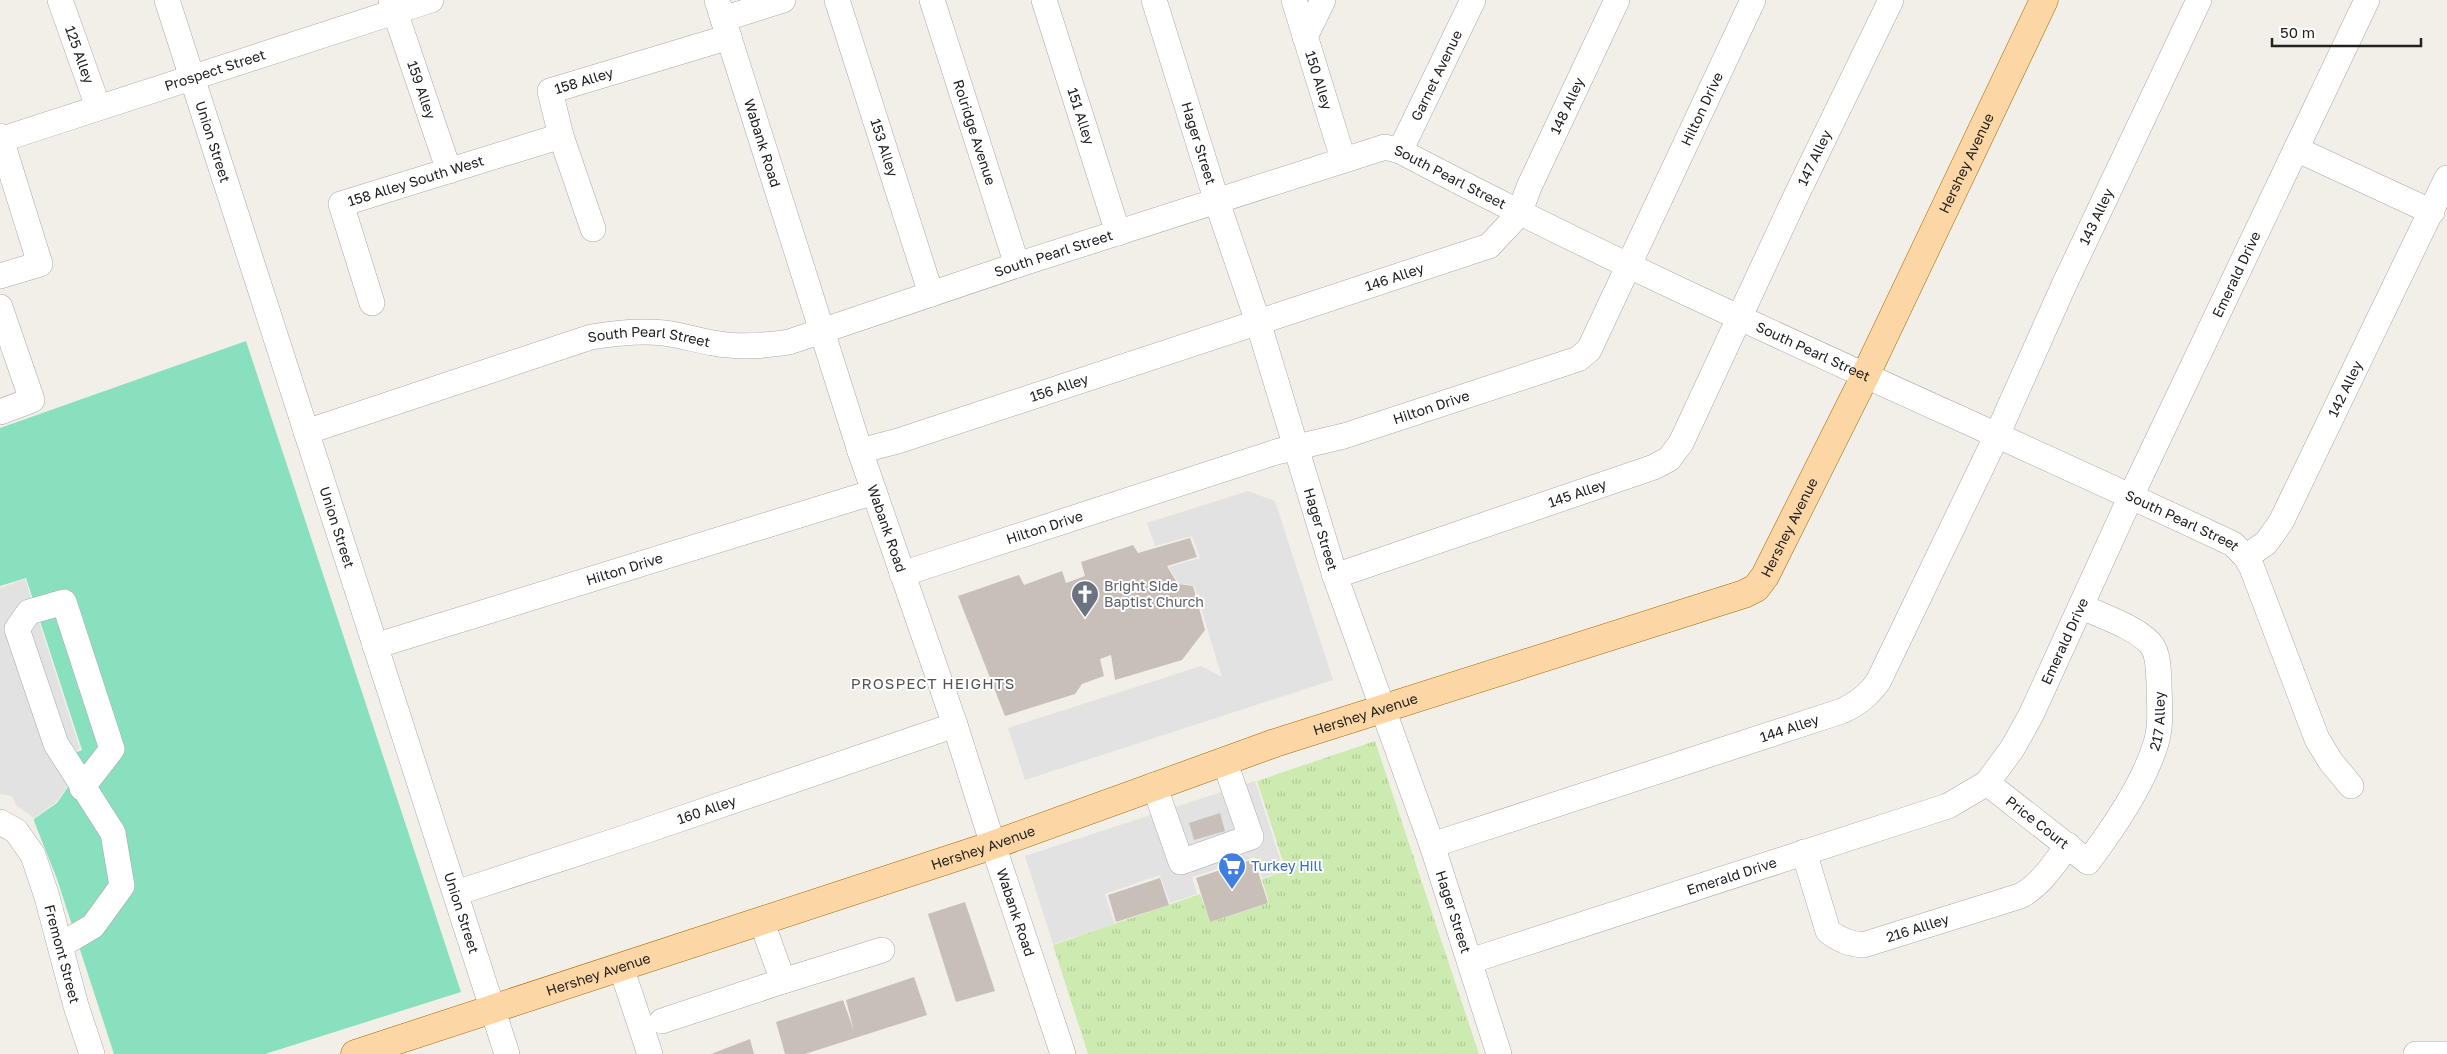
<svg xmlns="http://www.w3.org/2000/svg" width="2447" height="1054" viewBox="0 0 2447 1054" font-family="'Golos Text',sans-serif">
	<defs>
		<pattern id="grass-tufts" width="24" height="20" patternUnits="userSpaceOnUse" patternTransform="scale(1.25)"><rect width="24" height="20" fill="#cdebb0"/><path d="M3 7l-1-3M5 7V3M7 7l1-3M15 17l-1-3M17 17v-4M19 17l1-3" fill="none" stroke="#b0c997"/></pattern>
	</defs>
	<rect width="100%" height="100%" fill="#f2efe9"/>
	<polygon fill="url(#grass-tufts)" points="1375,741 1479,1054 1088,1054 1053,945 1200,894 1210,922 1269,903 1262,879 1286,871 1257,781"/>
	<polygon fill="#88e0be" points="246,341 461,992 265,1054 114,1054 57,879 34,821 34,819 57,803 70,784 69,755 82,750 26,578 0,586 0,428"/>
	<g fill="#e2e2e2">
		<polygon points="1248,491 1275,501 1333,680 1025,780 1008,728 1201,666 1222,677 1194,585 1179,584 1169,567 1200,558 1192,536 1155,546 1147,523"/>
		<polygon points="25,579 80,749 68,755 70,784 56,802 34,818 16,805 12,796 0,794 0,588"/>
		<polygon points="1255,781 1284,871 1262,878 1255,857 1192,877 1197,894 1170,903 1160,875 1105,894 1115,924 1053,944 1025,856"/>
	</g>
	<g fill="#c7bfb8">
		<polygon points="1190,538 1197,557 1167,566 1178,584 1193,586 1205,630 1182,660 1115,680 1111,655 1100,659 1104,676 1082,684 1075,694 1005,716 958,596 1019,575 1024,585 1062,571 1066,583 1085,576 1081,562 1133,545 1138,553"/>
		<polygon points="1220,813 1225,831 1194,840 1189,823"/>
		<polygon points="1254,859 1268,903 1210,922 1196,878"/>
		<polygon points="1160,878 1169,905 1116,922 1108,895"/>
		<polygon points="965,902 995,991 956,1002 928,914"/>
		<polygon points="914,977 927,1015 805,1054 785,1054 776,1022 843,1000 854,1031 846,1000"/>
		<polygon points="750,1039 754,1054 711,1054"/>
	</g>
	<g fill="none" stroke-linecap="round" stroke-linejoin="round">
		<g stroke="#a9a9a9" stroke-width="26">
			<g id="minor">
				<path id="s1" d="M 60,0 L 98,107"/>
				<path id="s2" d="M 167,0 L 507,1054"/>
				<path id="s3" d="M 391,0 L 449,171"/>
				<path id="s4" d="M 717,0 L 860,451 L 955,725 L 993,845 L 1063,1054"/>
				<path id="s5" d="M 837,0 L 931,294"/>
				<path id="s6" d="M 932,0 L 1017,265"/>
				<path id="s7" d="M 1044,0 L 1118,233"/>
				<path id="s8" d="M 1154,0 L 1217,202 L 1258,322 L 1335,576 L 1432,845 L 1499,1054"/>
				<path id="s9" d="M 1294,0 L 1343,159"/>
				<polyline points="723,19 783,0"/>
				<polyline points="1305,37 1323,0"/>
				<polyline points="0,136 40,264 0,276"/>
				<path id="s10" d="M 0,140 L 431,0"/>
				<polyline points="2296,149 2432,212"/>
				<path id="s11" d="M 1400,151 L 1473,0"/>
				<path id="s12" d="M 593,229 L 561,136 L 550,91 L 729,37"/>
				<path id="s13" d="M 372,303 L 341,204 L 561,136"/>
				<polyline points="0,307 32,400 0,412"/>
				<path id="s14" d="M 306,432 L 591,337 C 615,333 639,330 664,333 C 680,335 696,340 713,343 C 739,348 763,346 789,342 L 1017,265 L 1385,147 L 1400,151 C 1671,294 1955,413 2233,544 L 2246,557 L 2252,568 L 2317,739 L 2331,762 L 2351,786"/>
				<path id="s15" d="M 860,451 L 898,441 L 1489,246 L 1519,214 L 1529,187 L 1617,0"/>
				<path id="s16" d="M 2246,557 L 2266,543 L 2281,522 L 2447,178"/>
				<path id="s17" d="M 902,574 L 1276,452 L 1344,436 L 1578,359 L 1589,350 L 1753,0"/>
				<path id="s18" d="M 1335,576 L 1654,467 L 1669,459 L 1681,443 L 1795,198 L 1891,0"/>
				<path id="s19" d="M 375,646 L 874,492"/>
				<path id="s20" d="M 1987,783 L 2088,862 C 2112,830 2145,781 2156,743 C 2162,724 2159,701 2159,682 C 2158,669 2159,652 2149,642 C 2131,625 2103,617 2081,606"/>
				<polyline points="1154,785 1181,862 1251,837 1224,760"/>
				<path id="s21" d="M 0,822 L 16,831 L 33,855 L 47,897 L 76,1006 L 92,1054"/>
				<path id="s22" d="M 1432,845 L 1842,711 C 1859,703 1867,696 1878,682 L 1997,435 L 2064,285 L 2199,0"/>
				<path id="s23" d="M 1804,852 L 1828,931 C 1839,940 1849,944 1863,945 L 2020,896 C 2041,885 2054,864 2068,845"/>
				<path id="s24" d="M 456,893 L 630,836 L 955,725"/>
				<polyline points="761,920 783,981 882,950"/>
				<polyline points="61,945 93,926 122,886 113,833 56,744 17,629 29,612 64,602 112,749 82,788"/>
				<path id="s25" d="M 1470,961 L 1948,806 L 1987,783 L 2012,749 L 2031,715 L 2131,496 L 2367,0"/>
				<polyline points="621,967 650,1054"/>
				<polyline points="662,1021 783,981"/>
				<polyline points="2416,1054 2446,1054"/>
			</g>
		</g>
		<g stroke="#a06b00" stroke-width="29">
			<g id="major">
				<path id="s26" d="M 355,1054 L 993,845 L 1275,743 L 1744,594 L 1756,588 L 1765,576 L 1866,374 L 2044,0"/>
			</g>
		</g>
		<use href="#minor" stroke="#fff" stroke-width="25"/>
		<use href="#major" stroke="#fcd6a4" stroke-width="28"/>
	</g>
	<defs>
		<g id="church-pin" transform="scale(1.4375)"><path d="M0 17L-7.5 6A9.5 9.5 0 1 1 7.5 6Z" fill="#6b7280" stroke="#fff"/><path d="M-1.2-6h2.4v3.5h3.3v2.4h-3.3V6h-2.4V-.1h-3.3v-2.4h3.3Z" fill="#fff"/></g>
		<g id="supermarket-pin" transform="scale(1.4375)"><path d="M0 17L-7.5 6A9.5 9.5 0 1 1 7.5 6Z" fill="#3f7fe0" stroke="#fff"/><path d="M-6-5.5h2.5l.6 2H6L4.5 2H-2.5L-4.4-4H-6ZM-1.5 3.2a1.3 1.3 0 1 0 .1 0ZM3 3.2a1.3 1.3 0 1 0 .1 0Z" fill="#fff"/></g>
	</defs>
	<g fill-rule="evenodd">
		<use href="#church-pin" x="1085" y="594"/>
		<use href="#supermarket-pin" x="1232" y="866"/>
	</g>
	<g text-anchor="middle" stroke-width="4" stroke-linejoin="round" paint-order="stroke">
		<g font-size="14" fill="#222" stroke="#fff">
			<text dy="5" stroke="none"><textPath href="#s1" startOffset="58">125 Alley</textPath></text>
			<text dy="5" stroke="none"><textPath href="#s10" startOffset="226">Prospect Street</textPath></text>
			<text dy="5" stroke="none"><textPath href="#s11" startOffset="84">Garnet Avenue</textPath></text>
			<text dy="5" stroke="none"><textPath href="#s9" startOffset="84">150 Alley</textPath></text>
			<text dy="5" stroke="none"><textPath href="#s12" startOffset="180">158 Alley</textPath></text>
			<text dy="5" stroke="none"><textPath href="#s3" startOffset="95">159 Alley</textPath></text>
			<text dy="5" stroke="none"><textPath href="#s15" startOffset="824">148 Alley</textPath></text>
			<text dy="5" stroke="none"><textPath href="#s17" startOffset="990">Hilton Drive</textPath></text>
			<text dy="5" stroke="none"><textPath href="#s7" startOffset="122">151 Alley</textPath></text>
			<text dy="5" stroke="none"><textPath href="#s6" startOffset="139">Rolridge Avenue</textPath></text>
			<text dy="5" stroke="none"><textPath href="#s2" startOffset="149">Union Street</textPath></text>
			<text dy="5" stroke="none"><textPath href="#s4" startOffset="150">Wabank Road</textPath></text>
			<text dy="5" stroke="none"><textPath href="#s8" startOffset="150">Hager Street</textPath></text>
			<text dy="5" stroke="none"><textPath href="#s5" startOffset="155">153 Alley</textPath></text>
			<text dy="5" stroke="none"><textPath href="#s18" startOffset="689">147 Alley</textPath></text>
			<text dy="5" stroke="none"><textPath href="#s26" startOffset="1951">Hershey Avenue</textPath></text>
			<text dy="5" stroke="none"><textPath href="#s14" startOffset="1199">South Pearl Street</textPath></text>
			<text dy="5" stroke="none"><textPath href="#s13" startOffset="182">158 Alley South West</textPath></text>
			<text dy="5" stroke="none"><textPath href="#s22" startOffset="992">143 Alley</textPath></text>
			<text dy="5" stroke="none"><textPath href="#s14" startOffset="779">South Pearl Street</textPath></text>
			<text dy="5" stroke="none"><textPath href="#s25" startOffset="1115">Emerald Drive</textPath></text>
			<text dy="5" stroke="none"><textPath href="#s15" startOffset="562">146 Alley</textPath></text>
			<text dy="5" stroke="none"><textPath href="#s14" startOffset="359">South Pearl Street</textPath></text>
			<text dy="5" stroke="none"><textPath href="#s14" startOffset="1602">South Pearl Street</textPath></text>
			<text dy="5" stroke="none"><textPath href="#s15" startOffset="209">156 Alley</textPath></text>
			<text dy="5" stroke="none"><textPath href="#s16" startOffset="198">142 Alley</textPath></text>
			<text dy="5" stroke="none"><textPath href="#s17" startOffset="555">Hilton Drive</textPath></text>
			<text dy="5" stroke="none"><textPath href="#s18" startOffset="256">145 Alley</textPath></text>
			<text dy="5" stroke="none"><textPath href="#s14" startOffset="2008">South Pearl Street</textPath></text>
			<text dy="5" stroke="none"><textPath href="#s2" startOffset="554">Union Street</textPath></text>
			<text dy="5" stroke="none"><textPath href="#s17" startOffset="150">Hilton Drive</textPath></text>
			<text dy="5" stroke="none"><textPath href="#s4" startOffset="555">Wabank Road</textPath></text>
			<text dy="5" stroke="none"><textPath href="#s26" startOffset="1546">Hershey Avenue</textPath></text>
			<text dy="5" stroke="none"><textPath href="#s8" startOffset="555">Hager Street</textPath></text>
			<text dy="5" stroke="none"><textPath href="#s19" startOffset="261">Hilton Drive</textPath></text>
			<text dy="5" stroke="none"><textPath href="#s25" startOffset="710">Emerald Drive</textPath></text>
			<text dy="5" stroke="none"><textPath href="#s26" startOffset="1066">Hershey Avenue</textPath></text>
			<text dy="5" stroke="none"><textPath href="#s20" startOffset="288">217 Alley</textPath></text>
			<text dy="5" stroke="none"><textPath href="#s22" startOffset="376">144 Alley</textPath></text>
			<text dy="5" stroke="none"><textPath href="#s24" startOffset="264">160 Alley</textPath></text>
			<text dy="5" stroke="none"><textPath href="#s20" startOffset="64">Price Court</textPath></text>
			<text dy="5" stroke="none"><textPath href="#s26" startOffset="661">Hershey Avenue</textPath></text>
			<text dy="5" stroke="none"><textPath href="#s25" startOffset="275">Emerald Drive</textPath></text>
			<text dy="5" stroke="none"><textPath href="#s8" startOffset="960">Hager Street</textPath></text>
			<text dy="5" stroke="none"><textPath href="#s4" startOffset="960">Wabank Road</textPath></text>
			<text dy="5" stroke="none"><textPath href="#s2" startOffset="959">Union Street</textPath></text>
			<text dy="5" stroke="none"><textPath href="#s23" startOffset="178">216 Allley</textPath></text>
			<text dy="5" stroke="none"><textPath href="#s21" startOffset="151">Fremont Street</textPath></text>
			<text dy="5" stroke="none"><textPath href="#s26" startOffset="256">Hershey Avenue</textPath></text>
		</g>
		<g font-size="14" fill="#5b616d" stroke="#fff" text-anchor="start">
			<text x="1104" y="591">Bright Side<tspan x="1104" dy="16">Baptist Church</tspan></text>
		</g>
		<g font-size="14" fill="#366cbe" stroke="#fff" text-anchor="start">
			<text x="1251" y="871">Turkey Hill</text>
		</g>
		<g font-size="15" letter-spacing="1" fill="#555" stroke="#fff">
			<text x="933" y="689">PROSPECT HEIGHTS</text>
		</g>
	</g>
	<path d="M2272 38v8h149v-8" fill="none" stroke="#222222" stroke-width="2.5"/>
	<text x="2280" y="38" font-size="15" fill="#222222" stroke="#ffffff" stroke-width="4" paint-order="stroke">50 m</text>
</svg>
